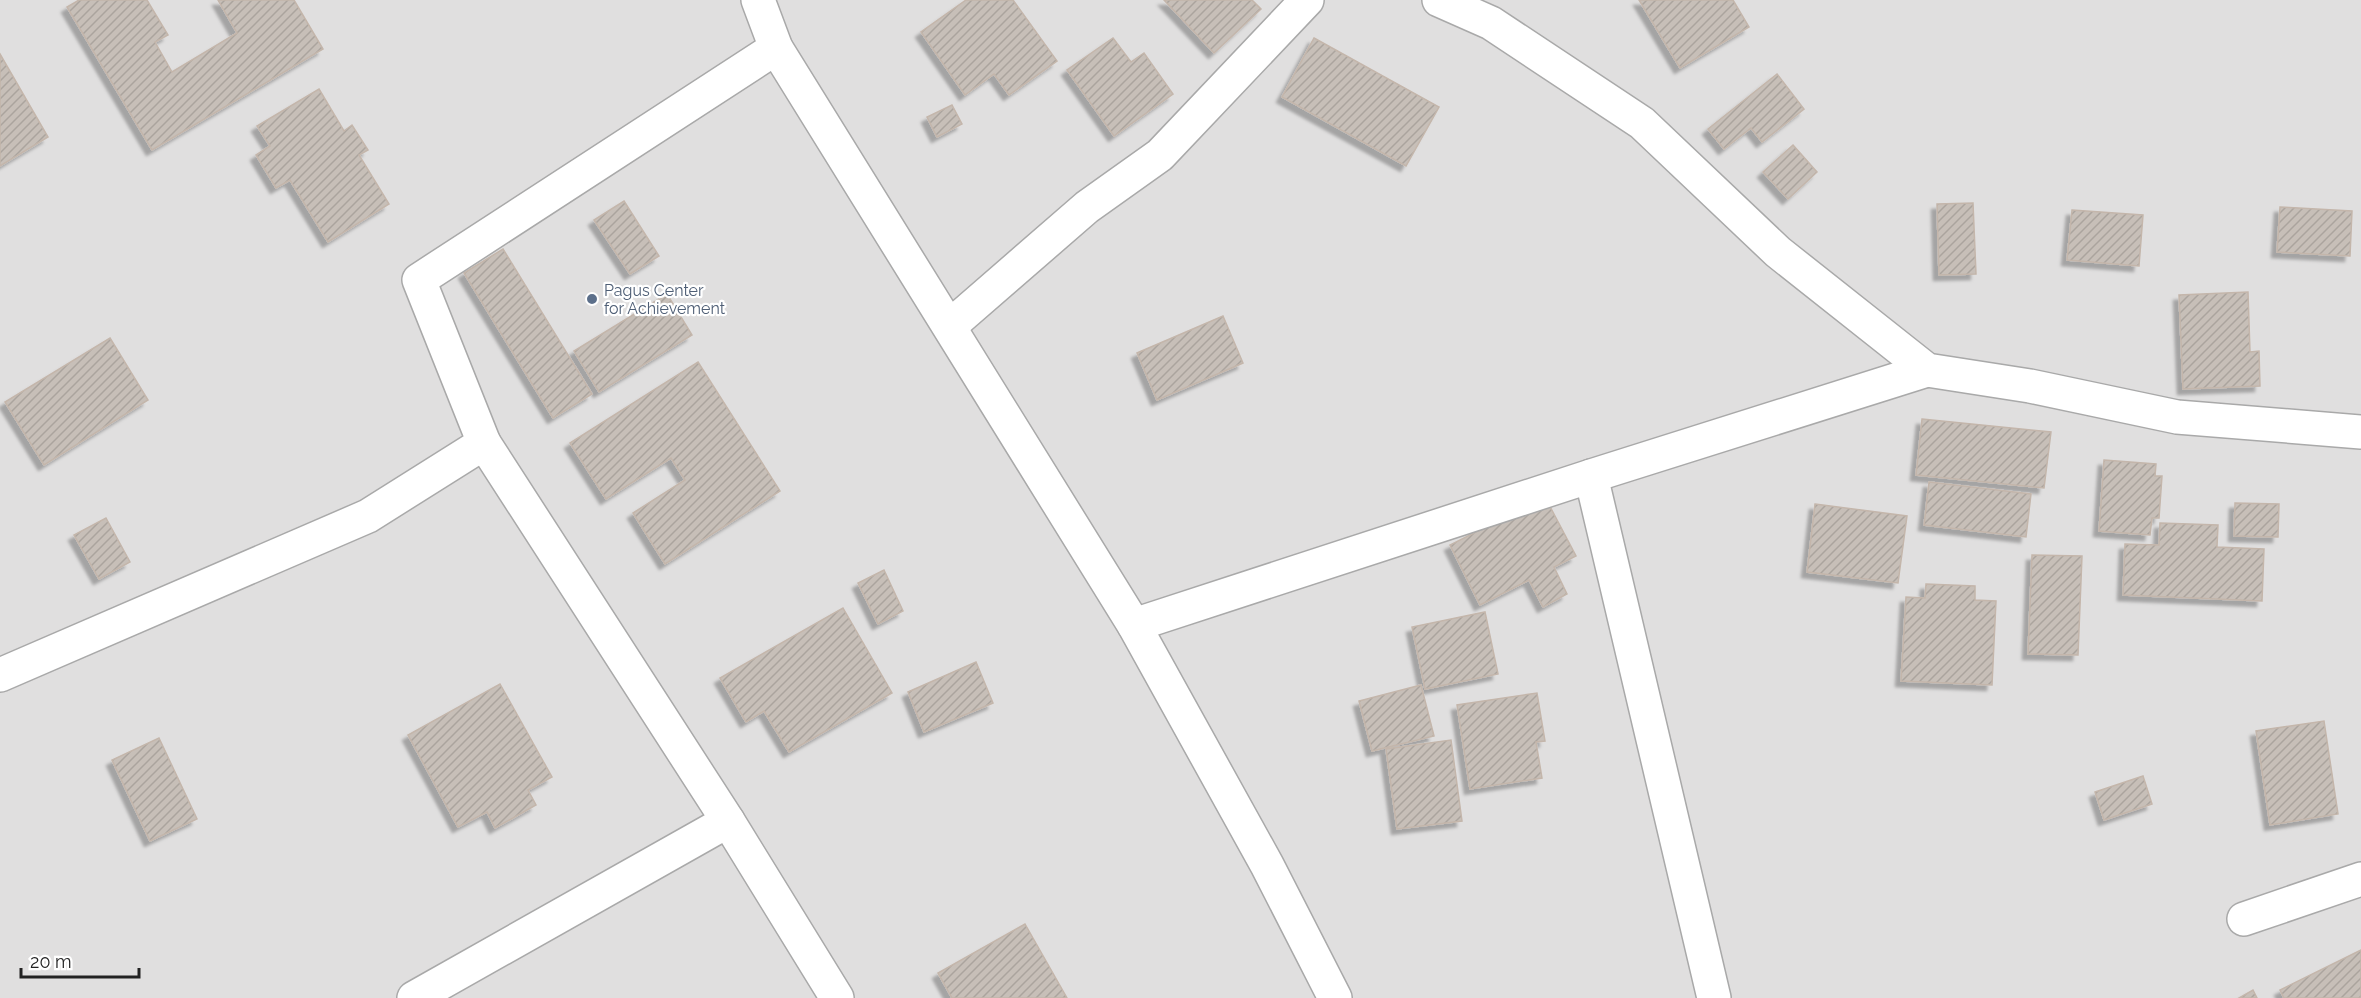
<svg xmlns="http://www.w3.org/2000/svg" width="2361" height="998" viewBox="0 0 2361 998" font-family="Raleway,sans-serif">
	<defs>
		<pattern id="building-hatch" width="6" height="6" patternUnits="userSpaceOnUse" patternTransform="scale(1.5)"><rect width="6" height="6" fill="#c7bfb8"/><path d="M-1 1l2-2M0 6l6-6M5 7l2-2" fill="none" stroke="#aba49e"/></pattern>
		<filter id="shadow"><feDropShadow dx="-5.5" dy="5.5" stdDeviation="1.5" flood-color="#0004"/></filter>
	</defs>
	<rect width="100%" height="100%" fill="#f2efe9"/>
	<rect fill="#e0dfdf" x="0" y="0" width="2361" height="998"/>
	<g fill="url(#building-hatch)" stroke="#c4b6ab" stroke-width="1.5" filter="url(#shadow)">
		<polygon points="79,0 147,0 168,35 155,42 172,72 237,33 218,0 294,0 323,49 152,150 67,7"/>
		<polygon points="966,0 1013,0 1057,61 1009,95 994,74 965,95 921,32"/>
		<polygon points="1164,0 1252,0 1261,9 1214,53"/>
		<polygon points="1639,0 1733,0 1749,27 1680,68"/>
		<polygon points="1113,38 1131,62 1144,53 1173,94 1114,136 1067,70"/>
		<polygon points="1314,38 1439,107 1406,166 1282,97"/>
		<polygon points="0,54 48,137 0,166"/>
		<polygon points="1777,74 1804,109 1762,142 1751,128 1724,149 1708,129"/>
		<polygon points="319,89 344,131 352,125 368,150 359,155 389,204 328,242 290,180 276,188 256,155 270,146 257,126"/>
		<polygon points="952,105 962,124 937,137 927,117"/>
		<polygon points="1793,145 1817,172 1788,199 1763,172"/>
		<polygon points="624,201 659,256 630,274 594,220"/>
		<polygon points="1973,203 1976,274 1939,275 1937,204"/>
		<polygon points="2280,207 2352,211 2350,256 2277,252"/>
		<polygon points="2072,210 2143,215 2139,266 2067,260"/>
		<polygon points="503,249 592,394 553,418 464,273"/>
		<polygon points="2248,292 2250,352 2259,351 2260,386 2183,389 2179,295"/>
		<polygon points="667,294 692,335 599,392 574,351"/>
		<polygon points="1223,316 1243,363 1157,400 1137,353"/>
		<polygon points="110,338 148,400 44,465 5,402"/>
		<polygon points="698,362 780,491 665,564 633,513 685,480 671,458 606,499 570,443"/>
		<polygon points="1922,419 2051,432 2044,488 1916,475"/>
		<polygon points="2104,460 2156,464 2155,476 2162,476 2159,518 2152,518 2150,535 2099,531"/>
		<polygon points="1929,482 2031,494 2026,537 1924,525"/>
		<polygon points="1545,497 1576,556 1554,567 1567,594 1543,607 1529,580 1480,605 1450,545"/>
		<polygon points="2235,503 2279,504 2278,537 2234,536"/>
		<polygon points="1815,504 1907,516 1898,583 1807,572"/>
		<polygon points="106,518 130,562 99,579 74,535"/>
		<polygon points="2160,523 2218,525 2217,547 2264,549 2262,601 2123,595 2125,544 2159,545"/>
		<polygon points="2032,555 2082,556 2078,655 2028,654"/>
		<polygon points="884,570 903,611 878,624 858,583"/>
		<polygon points="1926,584 1975,586 1975,600 1996,601 1992,685 1901,681 1906,597 1925,598"/>
		<polygon points="843,608 892,693 789,752 764,711 746,722 720,678"/>
		<polygon points="1485,612 1498,674 1425,689 1412,627"/>
		<polygon points="976,662 993,703 924,732 908,692"/>
		<polygon points="500,684 552,777 528,790 536,805 495,828 487,812 458,827 408,735"/>
		<polygon points="1421,685 1434,736 1372,751 1359,701"/>
		<polygon points="1537,693 1545,741 1536,742 1542,778 1470,789 1457,705"/>
		<polygon points="2324,721 2338,814 2270,825 2256,731"/>
		<polygon points="159,738 197,819 150,841 112,760"/>
		<polygon points="1451,740 1462,821 1397,829 1386,749"/>
		<polygon points="2143,776 2152,804 2104,820 2095,792"/>
		<polygon points="1025,924 1067,998 952,998 938,973"/>
		<polygon points="2361,950 2361,998 2284,998 2280,990"/>
		<polygon points="2253,990 2257,998 2239,998"/>
	</g>
	<g fill="none" stroke-linecap="round" stroke-linejoin="round">
		<g stroke="#a9a9a9" stroke-width="36">
			<g id="minor">
				<polyline points="758,0 776,48 1134,625 1267,865 1335,998"/>
				<polyline points="1439,0 1491,23 1642,123 1778,252 1927,370 2030,386 2177,417 2361,432"/>
				<polyline points="950,326 1087,207 1160,155 1307,0"/>
				<polyline points="484,443 728,821 837,998"/>
				<polyline points="1591,476 1714,998"/>
				<polyline points="1134,625 1591,476 1927,370"/>
				<polyline points="0,675 368,516 484,443 419,280 776,48"/>
				<polyline points="2244,919 2361,879"/>
				<polyline points="414,998 728,821"/>
			</g>
		</g>
		<use href="#minor" stroke="#fff" stroke-width="33"/>
	</g>
	<circle fill="#5c6f8a" stroke="#fff" stroke-width="2" cx="592" cy="299" r="6"/>
	<g text-anchor="middle" stroke-width="4.5" stroke-linejoin="round" paint-order="stroke">
		<g font-size="16" fill="#4e5e75" stroke="#fff" text-anchor="start">
			<text x="604" y="296">Pagus Center<tspan x="604" dy="18">for Achievement</tspan></text>
		</g>
	</g>
	<path d="M21 968v9h118v-9" fill="none" stroke="#222222" stroke-width="3"/>
	<text x="30" y="968" font-size="18" fill="#222222" stroke="#ffffff" stroke-width="4.5" paint-order="stroke">20 m</text>
</svg>
